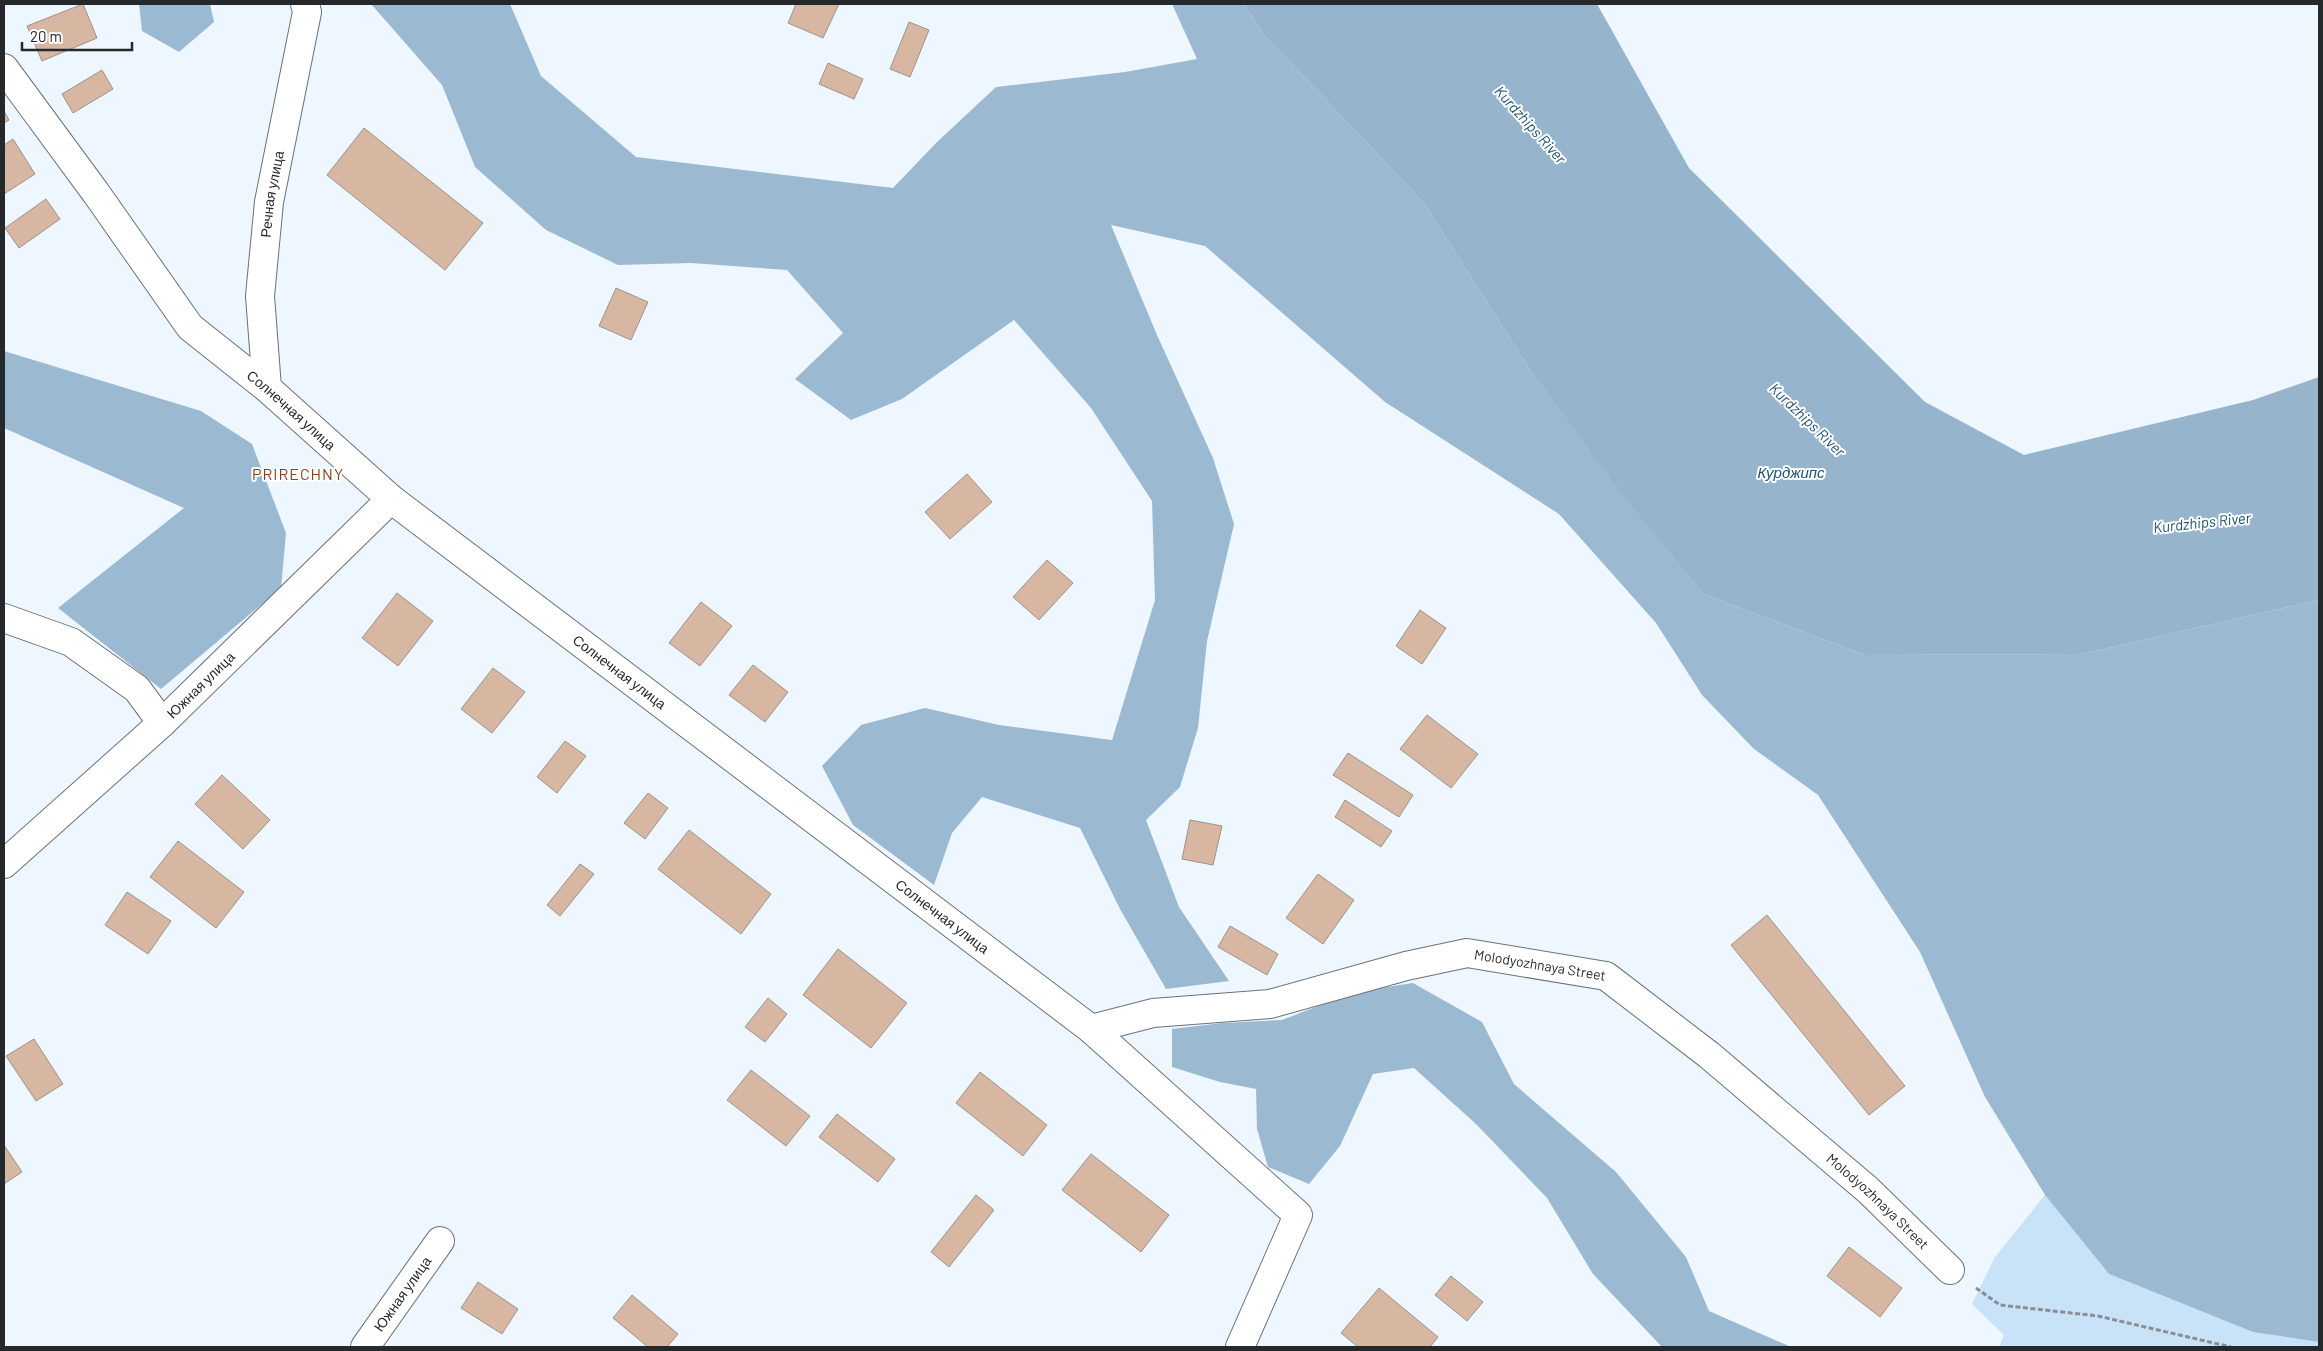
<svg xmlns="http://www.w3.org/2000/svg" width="2323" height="1351" viewBox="0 0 2323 1351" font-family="Barlow,sans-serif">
	<rect width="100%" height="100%" fill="#eef7ff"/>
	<polygon fill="#c8e2f7" points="2045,1195 2109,1274 2253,1332 2319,1342 2319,1347 1999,1347 2004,1335 1972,1304 1995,1257"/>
	<g fill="#9bbad2">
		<polygon points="139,4 210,4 214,22 179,52 142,31"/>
		<polygon points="371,4 510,4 541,76 636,157 893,188 936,143 996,87 1125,72 1197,59 1172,4 1244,4 1265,36 1423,202 1530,370 1621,492 1703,594 1865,655 2082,654 2319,600 2319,1342 2253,1332 2109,1274 2045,1195 1985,1097 1920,952 1818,795 1754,749 1702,695 1656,623 1559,514 1385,402 1205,246 1111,225 1157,335 1213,458 1234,524 1207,641 1198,728 1180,787 1146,820 1179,907 1229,981 1166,989 1120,909 1080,828 982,797 952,833 934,885 853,825 822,766 861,725 925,708 999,725 1112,740 1155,600 1152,501 1091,408 1014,320 902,399 851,420 795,379 843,333 787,270 691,263 618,265 546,230 475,167 442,85"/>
		<polygon points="4,351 201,411 252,444 286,533 281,588 161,689 58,608 184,508 4,428"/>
		<polygon points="1413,983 1482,1022 1514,1084 1616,1172 1686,1257 1709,1311 1791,1347 1662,1347 1593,1274 1547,1198 1476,1124 1414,1068 1373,1074 1340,1146 1309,1184 1268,1167 1257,1129 1256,1089 1220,1082 1172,1067 1172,1029 1222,1023 1282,1020 1354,992"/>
	</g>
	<polygon fill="#96b4cc" points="1244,4 1597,4 1689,168 1925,402 2024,455 2253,400 2319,377 2319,600 2082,654 1865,655 1703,594 1621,493 1530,370 1423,202 1265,36"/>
	<g fill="#d7b6a2" stroke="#9d938d">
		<polygon points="83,4 97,38 42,61 27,26"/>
		<polygon points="796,4 839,4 823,38 788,23"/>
		<polygon points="909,22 929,30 910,77 890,69"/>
		<polygon points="828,63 863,79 854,99 819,84"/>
		<polygon points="102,70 113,89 73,113 62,94"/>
		<polygon points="4,111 9,120 4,123"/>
		<polygon points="364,128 483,223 445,270 327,175"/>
		<polygon points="13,139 35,174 4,194 4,145"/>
		<polygon points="46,199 60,219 19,248 5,228"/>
		<polygon points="616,288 648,302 631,340 599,326"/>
		<polygon points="967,474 992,502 950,539 925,512"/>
		<polygon points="1047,560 1073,583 1039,620 1013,597"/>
		<polygon points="397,593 433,621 398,666 362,638"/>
		<polygon points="701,602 732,626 700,666 669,643"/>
		<polygon points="1420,610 1446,628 1422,664 1396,646"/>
		<polygon points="753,665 788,692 765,722 729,695"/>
		<polygon points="493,668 525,692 492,733 461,709"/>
		<polygon points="1427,715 1478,754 1451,788 1400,749"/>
		<polygon points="565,741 586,756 557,793 537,777"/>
		<polygon points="1348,753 1413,795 1399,817 1333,775"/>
		<polygon points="222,775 270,820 243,849 195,804"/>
		<polygon points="648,793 668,808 645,839 624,823"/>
		<polygon points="1345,800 1392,831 1381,847 1335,817"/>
		<polygon points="1190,820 1222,826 1213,865 1182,859"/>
		<polygon points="689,830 771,894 741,934 658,869"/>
		<polygon points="178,841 244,892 216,928 150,877"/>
		<polygon points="580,864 594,874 560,916 547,905"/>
		<polygon points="1318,874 1354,900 1323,944 1286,918"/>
		<polygon points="127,892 171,921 148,954 105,925"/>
		<polygon points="1767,915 1905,1086 1869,1115 1731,945"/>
		<polygon points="1230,926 1278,954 1267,975 1218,947"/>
		<polygon points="838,949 907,1003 871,1048 803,995"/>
		<polygon points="768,998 787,1014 765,1042 745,1027"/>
		<polygon points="34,1039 63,1084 36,1101 6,1056"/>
		<polygon points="751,1070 810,1116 786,1146 727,1100"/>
		<polygon points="980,1072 1047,1125 1023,1156 956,1103"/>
		<polygon points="837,1114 895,1159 878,1182 819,1137"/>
		<polygon points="4,1145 22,1172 4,1184"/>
		<polygon points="1091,1154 1169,1215 1141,1252 1062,1190"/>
		<polygon points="976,1195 994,1210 949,1267 931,1252"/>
		<polygon points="1849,1247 1902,1288 1880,1317 1827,1276"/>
		<polygon points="1451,1276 1483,1302 1467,1321 1435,1295"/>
		<polygon points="478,1282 518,1309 502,1334 461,1308"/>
		<polygon points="1379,1288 1438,1337 1430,1347 1358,1347 1341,1333"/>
		<polygon points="632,1295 678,1334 667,1347 648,1347 613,1318"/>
	</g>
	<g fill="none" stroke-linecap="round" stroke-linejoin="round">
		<g stroke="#6a7279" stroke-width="30">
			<g id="minor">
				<path id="s1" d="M 4,68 L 96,193 L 190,327 L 267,388 L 391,499 L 1091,1029 L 1298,1215 L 1240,1347"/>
				<path id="s2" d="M 267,388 L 260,296 L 269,202 L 307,12 L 305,4"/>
				<polyline points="4,618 71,642 137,689 162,723"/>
				<path id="s3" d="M 4,864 L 162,723 L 391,499"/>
				<path id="s4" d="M 1091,1029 L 1153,1013 L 1270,1004 L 1406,966 L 1467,953 L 1606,976 L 1709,1055 L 1868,1190 L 1950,1270"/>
				<path id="s5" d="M 365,1347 L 440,1241"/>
			</g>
		</g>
		<polyline stroke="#888e94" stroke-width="3" stroke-dasharray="5 2.5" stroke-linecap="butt" points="1976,1288 2000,1305 2098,1316 2231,1347"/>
		<use href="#minor" stroke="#fff" stroke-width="28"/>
	</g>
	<g text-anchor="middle" stroke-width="4" stroke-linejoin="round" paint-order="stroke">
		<g font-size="14" fill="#26292c" stroke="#fff">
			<text dy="5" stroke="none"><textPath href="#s2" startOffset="195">Речная улица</textPath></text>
			<text dy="5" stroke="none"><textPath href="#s1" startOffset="450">Солнечная улица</textPath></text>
			<text dy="5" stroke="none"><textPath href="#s1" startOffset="870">Солнечная улица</textPath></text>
			<text dy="5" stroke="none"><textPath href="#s3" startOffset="266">Южная улица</textPath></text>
			<text dy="5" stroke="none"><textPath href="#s1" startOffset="1275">Солнечная улица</textPath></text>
			<text dy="5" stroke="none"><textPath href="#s4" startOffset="459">Molodyozhnaya Street</textPath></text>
			<text dy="5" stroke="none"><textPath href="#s4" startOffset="879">Molodyozhnaya Street</textPath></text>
			<text dy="5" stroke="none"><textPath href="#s5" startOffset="65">Южная улица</textPath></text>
		</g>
		<g font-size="15" font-style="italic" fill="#205274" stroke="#fff">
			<text transform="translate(1530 125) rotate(48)" y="5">Kurdzhips River</text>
			<text transform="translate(1807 420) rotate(44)" y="5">Kurdzhips River</text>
			<text x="1791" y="478">Курджипс</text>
			<text transform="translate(2202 523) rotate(-6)" y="5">Kurdzhips River</text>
		</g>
		<g font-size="16" letter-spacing="1" fill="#82451a" stroke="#fff">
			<text x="298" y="480">PRIRECHNY</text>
		</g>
	</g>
	<rect width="2323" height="1351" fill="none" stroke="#26292c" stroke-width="10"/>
	<path d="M22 42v8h110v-8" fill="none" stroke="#26292c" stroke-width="2.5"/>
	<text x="30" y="42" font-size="15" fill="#26292c" stroke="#ffffff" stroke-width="4" paint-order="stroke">20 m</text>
</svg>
